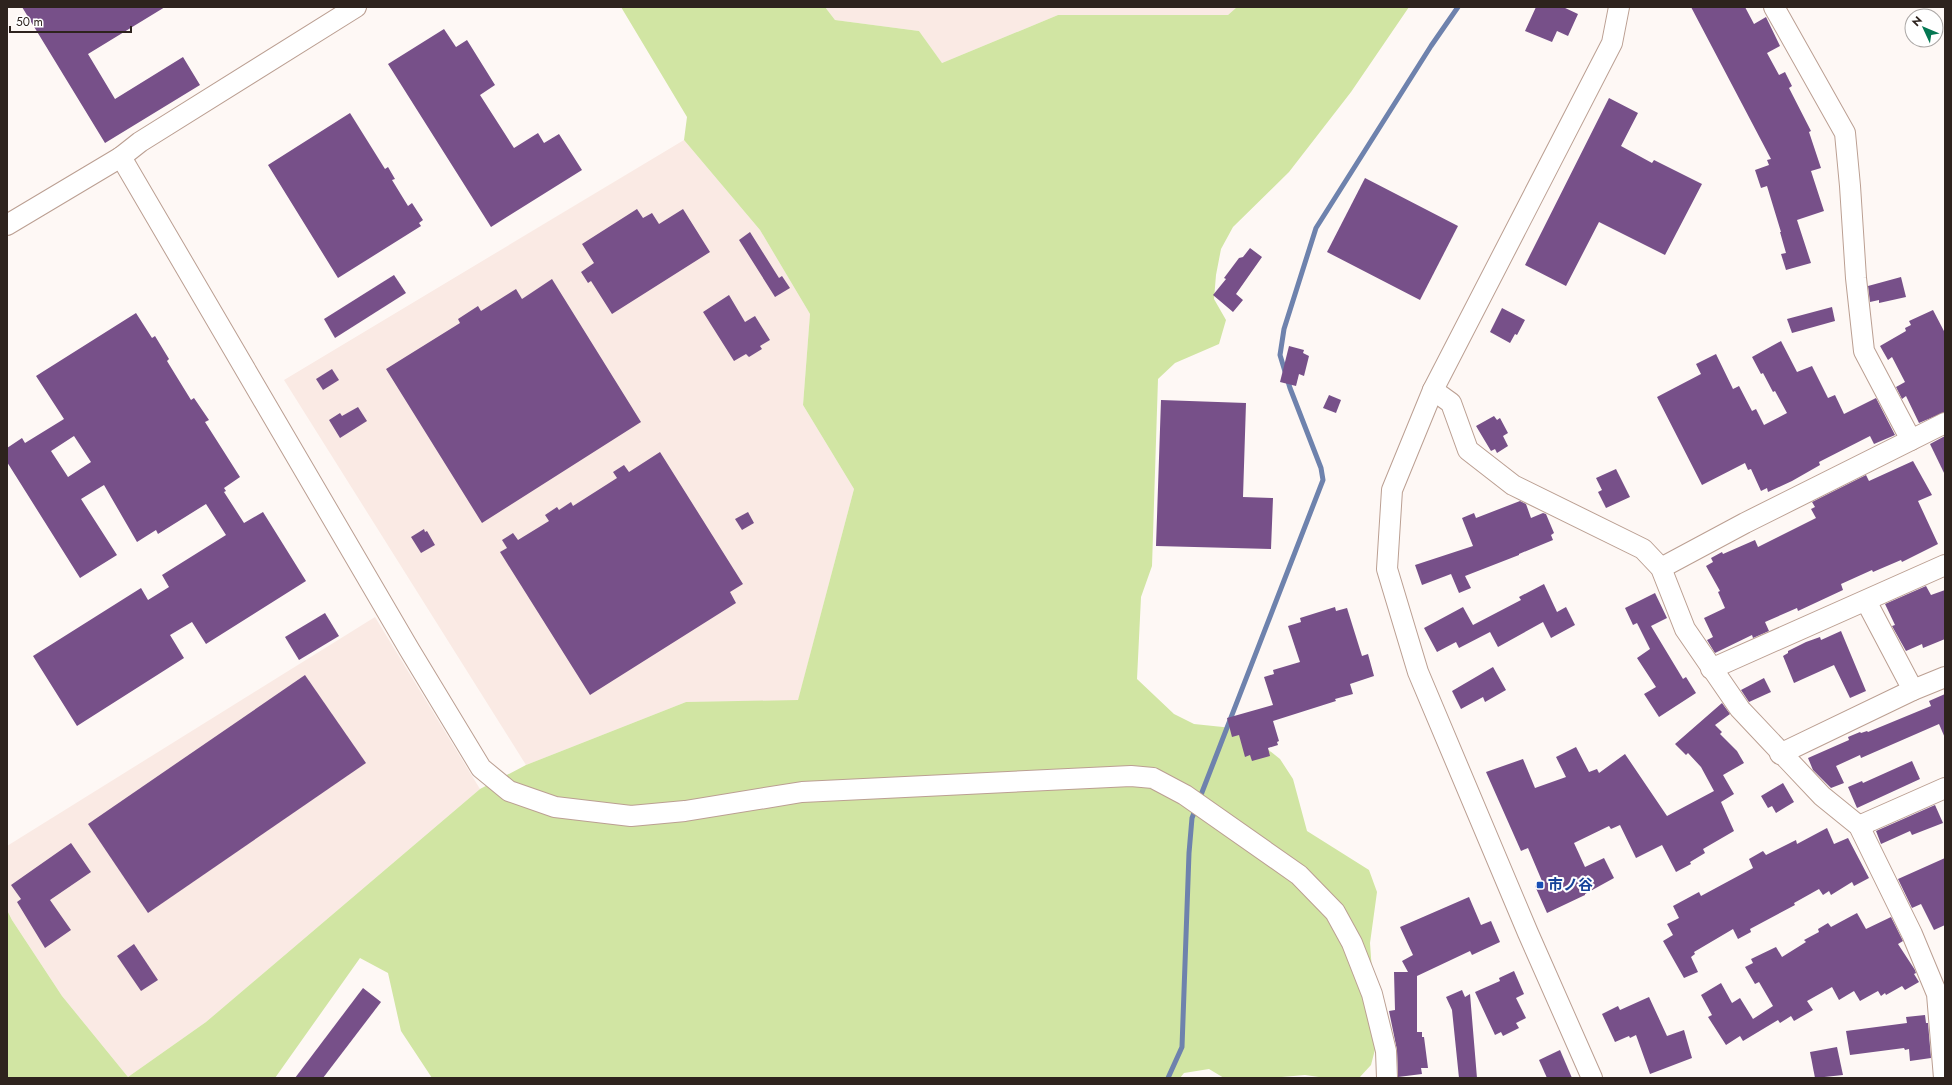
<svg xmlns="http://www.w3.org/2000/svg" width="1952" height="1085" viewBox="0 0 1952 1085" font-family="Jost,'Noto Sans JP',sans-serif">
	<rect width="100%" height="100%" fill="#fef8f5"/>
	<g fill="#faeae4">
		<polygon points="825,7 1237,7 1228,15 1058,15 942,63 919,31 835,20"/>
		<polygon points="684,140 760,230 810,314 803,405 854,489 798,701 686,702 526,765 284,380"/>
		<polygon points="375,617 480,789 206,1022 128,1077 62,996 12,920 7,910 7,846"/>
	</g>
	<polygon fill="#d1e5a3" points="621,7 825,7 835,20 919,31 942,63 1058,15 1228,15 1237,7 1409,7 1351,92 1289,172 1233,227 1221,249 1216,275 1214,299 1226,320 1219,344 1175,363 1158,379 1152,566 1141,597 1137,679 1174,714 1194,724 1242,729 1280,759 1293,779 1307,831 1369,870 1377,892 1370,943 1377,1042 1371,1065 1359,1078 1326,1078 1305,1075 1270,1078 1224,1078 1209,1069 1184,1073 1180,1078 432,1078 401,1031 388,973 360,958 275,1078 7,1078 7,910 12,920 62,996 128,1077 206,1022 480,789 526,765 686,702 798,700 854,489 803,405 810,314 760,230 684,140 687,117"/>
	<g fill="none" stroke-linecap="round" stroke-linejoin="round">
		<g stroke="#6e82ad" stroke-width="5">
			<polyline points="1199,800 1323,480 1321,468 1290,388 1280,355 1284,329 1316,228 1431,46 1458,7"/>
			<polyline points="1168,1078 1182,1047 1189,853 1192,818 1196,808"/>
		</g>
	</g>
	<g fill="#775089" fill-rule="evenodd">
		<polygon points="22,7 165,7 88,54 115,99 183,57 200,85 105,143"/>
		<polygon points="1536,7 1563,7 1578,14 1568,36 1557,31 1552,42 1525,31"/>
		<polygon points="1691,7 1745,7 1754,24 1766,17 1780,46 1767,53 1779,75 1785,72 1792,86 1789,88 1811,131 1809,132 1821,168 1811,171 1824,211 1797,220 1811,263 1786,270 1781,254 1786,253 1780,232 1781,232 1767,186 1761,188 1755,170 1769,165 1767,160 1771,159"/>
		<polygon points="444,29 456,47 467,40 495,85 480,95 514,148 538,133 544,143 559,134 582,170 491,227 388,64"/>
		<polygon points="1609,98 1638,113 1621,146 1652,163 1654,160 1702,184 1665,255 1599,222 1566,286 1525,265"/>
		<polygon points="350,113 385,169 388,167 395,179 392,180 408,206 412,203 423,220 419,223 421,226 338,278 268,165"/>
		<polygon points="1365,178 1458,226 1420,300 1327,252"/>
		<polygon points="637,209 643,218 652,213 659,224 683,209 710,252 612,314 591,281 588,283 581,272 594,263 582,244"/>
		<polygon points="750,232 779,278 782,276 790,288 775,297 739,240"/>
		<polygon points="1250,248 1262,257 1236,294 1243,300 1233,312 1213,295 1226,279 1224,278 1239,258 1243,257"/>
		<polygon points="394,275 406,293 335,338 324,319"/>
		<polygon points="1901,277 1906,297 1879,303 1879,300 1870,302 1868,286"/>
		<polygon points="552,279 641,422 482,523 386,369 460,323 458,319 478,306 481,311 516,289 522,299"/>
		<polygon points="729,295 745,322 755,316 770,340 760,346 762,349 749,357 746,354 734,361 703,312"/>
		<polygon points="1832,307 1835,321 1792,333 1787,319"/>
		<polygon points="1502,308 1525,320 1517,335 1515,334 1510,343 1490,332"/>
		<polygon points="1933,310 1945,333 1945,412 1919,423 1906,396 1902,399 1896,387 1905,382 1892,357 1888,360 1880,346 1906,331 1905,328 1911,325 1909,321"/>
		<path d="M 136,313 L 152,338 L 155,336 L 169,359 L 167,361 L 191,400 L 194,398 L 209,420 L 205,422 L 240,477 L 224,488 L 226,491 L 224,492 L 244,523 L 263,512 L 306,581 L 206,644 L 192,622 L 170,635 L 184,658 L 77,726 L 33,656 L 141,588 L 148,600 L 169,587 L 162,575 L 226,535 L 206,504 L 158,534 L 156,530 L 137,542 L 104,485 L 81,499 L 117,555 L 80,578 L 7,462 L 7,448 L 22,438 L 25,443 L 64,419 L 36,376 ZM 74,436 L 91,462 L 68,477 L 51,451 Z"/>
		<polygon points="1781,341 1797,372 1812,366 1828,398 1835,395 1844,414 1876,398 1895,435 1874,444 1870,436 1819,462 1820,465 1792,481 1768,492 1767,488 1761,491 1751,469 1748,470 1745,463 1702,485 1657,397 1701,374 1696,364 1716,354 1733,389 1739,386 1752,411 1756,409 1764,425 1787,413 1775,391 1773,392 1763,373 1761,374 1752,357"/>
		<polygon points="1289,346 1304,350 1303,353 1309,356 1304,376 1299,374 1296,386 1280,382"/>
		<polygon points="332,369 339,380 323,390 316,379"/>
		<polygon points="1329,395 1341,400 1336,413 1323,408"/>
		<polygon points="1161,400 1246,403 1243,497 1273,498 1271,549 1156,546"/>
		<polygon points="358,407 367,421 340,438 329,420 340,413 342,416"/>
		<polygon points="1494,416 1497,420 1500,418 1508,433 1503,436 1508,446 1497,453 1495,449 1491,451 1476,426"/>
		<polygon points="1945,436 1945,475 1930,444"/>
		<polygon points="660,452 743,584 730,592 736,603 590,695 500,552 507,548 502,540 513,533 518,540 549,521 545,515 557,507 559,510 571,502 573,506 617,478 613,472 624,465 629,472"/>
		<polygon points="1913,461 1932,495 1918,501 1938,544 1902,562 1901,560 1873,572 1872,570 1841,584 1843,590 1798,611 1797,608 1765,622 1769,631 1753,638 1752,635 1715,653 1707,640 1713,637 1704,618 1725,608 1718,592 1720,591 1706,566 1713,562 1711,558 1722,552 1723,554 1755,540 1758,547 1816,518 1811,509 1815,507 1812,502 1866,475 1869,481"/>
		<polygon points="1616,469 1630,497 1606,508 1598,492 1602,490 1596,478"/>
		<polygon points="1520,501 1526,504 1531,518 1543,513 1546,514 1554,533 1551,535 1553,540 1519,554 1519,555 1465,576 1471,588 1459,593 1451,574 1422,585 1415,565 1473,546 1462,518 1474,513 1476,518"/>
		<polygon points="748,512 754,523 742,530 735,519"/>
		<polygon points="424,529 425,532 427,531 435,545 421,553 411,537"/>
		<polygon points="1544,584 1557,612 1566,607 1575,625 1551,638 1543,622 1498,647 1490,632 1459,648 1456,642 1437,652 1424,628 1463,607 1473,625 1521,600 1519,597"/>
		<polygon points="1926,586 1931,595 1945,590 1945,639 1923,648 1922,644 1906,651 1892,626 1895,625 1885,604"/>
		<polygon points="1655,593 1667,618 1651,626 1683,679 1686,677 1696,693 1659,717 1644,694 1656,687 1637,658 1650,649 1637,623 1633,625 1625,608"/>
		<polygon points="1335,607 1336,611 1347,608 1362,656 1368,654 1374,676 1350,684 1353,694 1335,699 1336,701 1273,721 1279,741 1277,742 1278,745 1268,748 1270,756 1252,761 1250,755 1245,757 1239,735 1232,737 1227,718 1273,705 1264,677 1274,674 1273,670 1300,662 1288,626 1301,622 1300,618"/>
		<polygon points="325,613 339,636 299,660 285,637"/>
		<polygon points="1841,631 1866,691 1850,698 1834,665 1794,683 1783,656 1788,653 1788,651 1806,642 1820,637 1821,640"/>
		<polygon points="1493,667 1506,690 1485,702 1483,697 1461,709 1452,691"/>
		<polygon points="305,675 366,763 148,913 88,824"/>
		<polygon points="1764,678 1771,692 1749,702 1741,690"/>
		<polygon points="1945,694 1945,738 1939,724 1861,758 1860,755 1836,766 1844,783 1831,788 1813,770 1808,758 1849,740 1848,737 1860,732 1861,733 1867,731 1868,732 1931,706 1929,701"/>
		<polygon points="1722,703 1730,714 1715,725 1722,732 1720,734 1737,751 1744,763 1723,775 1734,794 1721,802 1734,831 1703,849 1705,853 1690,862 1691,864 1676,872 1662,845 1636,858 1620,825 1611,829 1609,826 1574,843 1585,867 1604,858 1614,878 1585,894 1585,895 1547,913 1535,886 1542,881 1528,848 1521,851 1486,772 1523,759 1535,788 1566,777 1556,757 1576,747 1589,772 1597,769 1599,773 1625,754 1667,816 1714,791 1701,767 1688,753 1686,755 1675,744"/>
		<polygon points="1912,761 1920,779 1857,808 1848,787 1862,781 1863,783"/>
		<polygon points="1783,783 1794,802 1776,813 1772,806 1768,808 1761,796"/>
		<polygon points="1935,805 1943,823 1912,835 1910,831 1881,844 1876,831"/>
		<polygon points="1827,828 1834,844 1848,838 1869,878 1854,886 1852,882 1831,895 1829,891 1823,895 1819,889 1794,903 1795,905 1750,929 1751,932 1738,939 1733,929 1694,952 1695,954 1691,957 1698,972 1684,978 1663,941 1673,935 1667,924 1679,918 1673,906 1699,892 1701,896 1753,868 1749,859 1763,851 1766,855 1796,840 1797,844"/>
		<polygon points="71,843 91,872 50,900 71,930 45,948 17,902 21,899 11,885"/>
		<polygon points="1945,858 1945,925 1934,930 1921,904 1912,908 1898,879"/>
		<polygon points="1469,897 1481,925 1491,921 1500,942 1472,955 1470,951 1417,976 1417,1032 1422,1032 1422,1037 1424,1037 1428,1068 1421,1068 1422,1074 1398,1077 1397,1050 1389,1011 1395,1010 1394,972 1408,972 1402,961 1413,955 1400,927"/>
		<polygon points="1857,913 1866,929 1891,917 1903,941 1898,944 1915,970 1916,973 1914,974 1919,982 1905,990 1902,986 1886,995 1885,993 1881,996 1878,991 1860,1001 1854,991 1839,1000 1832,987 1807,1001 1813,1010 1794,1021 1791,1016 1780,1023 1778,1020 1743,1041 1740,1036 1726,1045 1708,1017 1712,1015 1701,995 1721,983 1732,1003 1740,998 1753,1019 1773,1006 1759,982 1755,984 1745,967 1753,963 1751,959 1776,947 1782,957 1806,942 1804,940 1819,932 1818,929 1828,923 1831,927"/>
		<polygon points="134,944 158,980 141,991 117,956"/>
		<polygon points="1514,971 1524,994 1516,998 1526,1018 1516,1023 1519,1028 1503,1036 1501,1032 1495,1035 1475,992 1500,981 1499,978"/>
		<polygon points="363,988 381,1002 323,1078 295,1078"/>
		<polygon points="1462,990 1465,997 1470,994 1477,1078 1459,1078 1452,1010 1446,997"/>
		<polygon points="1649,997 1667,1036 1684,1030 1692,1058 1650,1074 1636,1035 1630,1038 1629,1036 1615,1042 1602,1014 1618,1006 1620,1010"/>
		<polygon points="1925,1015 1926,1023 1928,1023 1931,1058 1910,1061 1909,1049 1905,1050 1904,1048 1850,1055 1846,1031 1907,1023 1906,1017"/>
		<polygon points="1837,1047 1843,1075 1815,1078 1810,1052"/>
		<polygon points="1560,1050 1572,1078 1547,1078 1539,1060"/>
	</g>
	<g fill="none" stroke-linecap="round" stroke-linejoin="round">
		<g stroke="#bb9f92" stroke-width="22">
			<g id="minor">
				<polyline points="1774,7 1845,133 1850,186 1856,278 1864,351 1911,440"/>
				<polyline points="121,157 409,649 481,768 509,791 555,807 631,816 685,811 802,792 1131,776 1153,778 1185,795 1299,875 1335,912 1352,943 1372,994 1386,1051 1387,1078"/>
				<polyline points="7,225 121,157 140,142 356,7"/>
				<polyline points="1433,390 1451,403 1468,450 1513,485 1643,549 1661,568 1685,629 1740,709 1822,796 1859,826 1912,934 1937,994 1944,1078"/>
				<polyline points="1661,568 1745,523 1945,423"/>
				<polyline points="1866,601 1913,690"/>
				<polyline points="1711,669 1945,565"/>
				<polyline points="1780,754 1913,690 1945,677"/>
				<polyline points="1859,826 1945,788"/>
				<polyline points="1592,1078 1528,933 1418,672 1387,569 1392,490 1433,390 1612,43 1619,7"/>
			</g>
		</g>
		<use href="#minor" stroke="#fff" stroke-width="20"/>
	</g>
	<rect fill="#1a4fb4" stroke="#fff" stroke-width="1.5" x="1536" y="881" width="8" height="8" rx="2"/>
	<g text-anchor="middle" stroke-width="4" stroke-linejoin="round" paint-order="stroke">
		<g font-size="15" font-weight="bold" fill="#164399" stroke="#fff" text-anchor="start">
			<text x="1548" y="890">市ノ谷</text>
		</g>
	</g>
	<rect width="1952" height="1085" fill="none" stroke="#2e231e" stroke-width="16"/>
	<g transform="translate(1924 28) rotate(314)"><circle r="19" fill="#ffffff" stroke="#aba7a5"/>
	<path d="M0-3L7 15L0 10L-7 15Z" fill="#047752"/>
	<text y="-6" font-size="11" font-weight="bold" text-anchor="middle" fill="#2e231e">N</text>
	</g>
	<path d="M10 26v6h121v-6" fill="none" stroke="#2e231e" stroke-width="2"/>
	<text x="16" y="26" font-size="12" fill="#2e231e" stroke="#ffffff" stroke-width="3" paint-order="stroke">50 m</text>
</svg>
